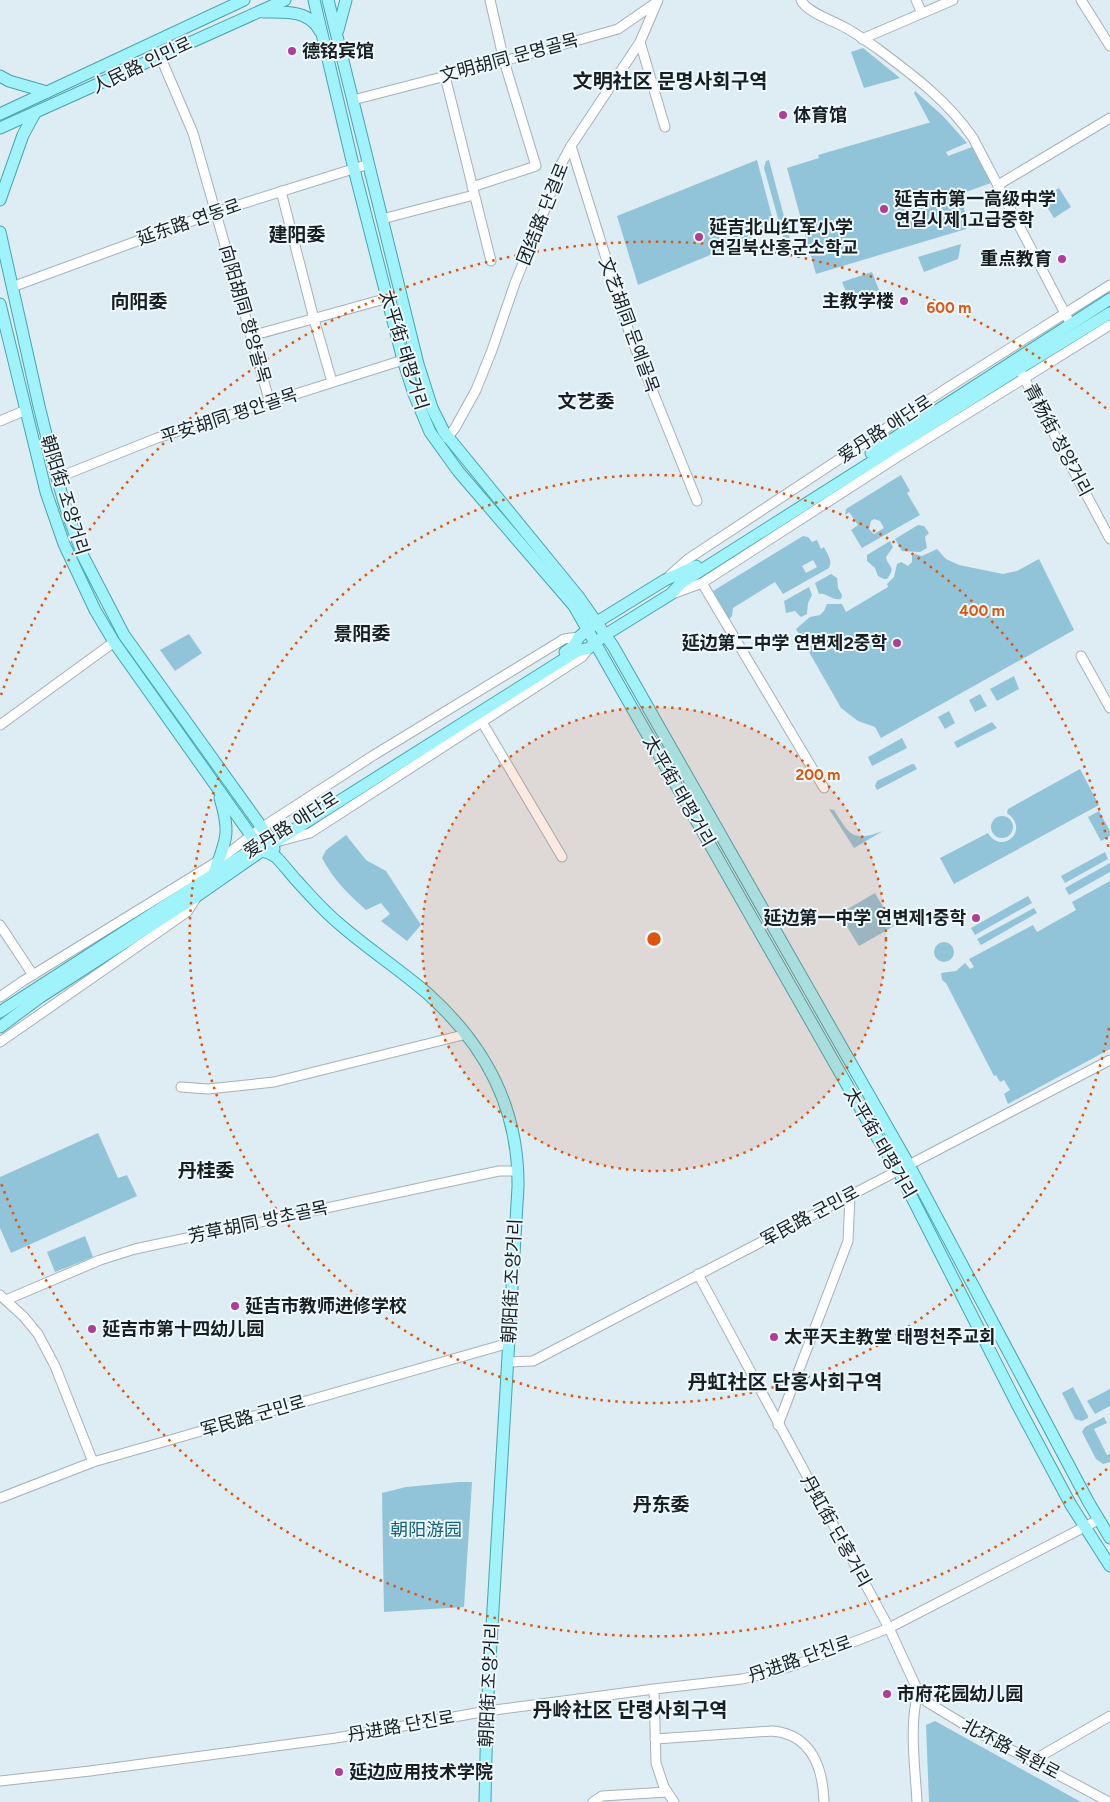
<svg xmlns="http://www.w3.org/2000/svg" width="1110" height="1802" viewBox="0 0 1110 1802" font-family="Figtree,'Noto Sans SC','Noto Sans KR',sans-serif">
	<rect width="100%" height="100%" fill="#deecf3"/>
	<g fill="#92c4d9" fill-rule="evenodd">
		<polygon points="863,48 900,78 864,88 851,52"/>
		<polygon points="915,91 943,116 967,143 946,152 948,156 972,147 991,183 963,193 966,229 816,274 787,168 819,158 818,155 928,123 930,123 914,93"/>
		<polygon points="757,160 775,228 638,285 617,216"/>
		<polygon points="769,160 790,239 784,240 764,168 766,161"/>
		<polygon points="1059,188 1071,207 1054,218 1042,199"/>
		<polygon points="961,244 958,259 924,272 918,257"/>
		<polygon points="872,272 879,290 850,301 842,282"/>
		<path d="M 901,475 L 910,491 L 907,493 L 920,515 L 862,548 L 851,530 L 858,525 L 849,512 L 845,515 L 846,509 ZM 874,519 L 880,521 L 884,528 L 874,534 L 869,529 L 871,521 Z"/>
		<polygon points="918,525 924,526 929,533 925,537 927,548 920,552 902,551 895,539"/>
		<path d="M 803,536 L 808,537 L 812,542 L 817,540 L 821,549 L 824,547 C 827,554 833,560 829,568 L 783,594 L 775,582 L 733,608 L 732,616 L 729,619 L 713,591 ZM 813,560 L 817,567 L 806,573 L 802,566 Z"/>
		<path d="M 890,541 L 893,547 L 886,557 C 888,568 897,566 887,579 L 884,579 L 878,576 L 875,568 L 867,561 L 867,555 Z"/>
		<polygon points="937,549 946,559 959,565 1003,574 1017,571 1039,559 1074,630 881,738 875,727 858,721 841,708 796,629 810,617 820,615 824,611 827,604 842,604 846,612 888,587 887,584 894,577 897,564 901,562 908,566 912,562 912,556 915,554 922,556"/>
		<path d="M 831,574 L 837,578 L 838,588 L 842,595 L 841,599 C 831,601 827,592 819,594 L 815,583 Z"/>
		<polygon points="809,587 812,595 808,603 807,614 801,617 795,611 786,613 784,601"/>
		<polygon points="189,634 202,653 175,671 160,650"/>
		<polygon points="1014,676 1019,689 997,701 990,689"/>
		<polygon points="980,694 987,706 975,712 969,700"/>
		<polygon points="949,711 955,723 945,729 938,717"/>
		<polygon points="992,722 997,728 957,748 954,742 956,741"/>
		<polygon points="902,738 907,748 872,766 868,757"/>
		<polygon points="912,764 914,764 917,769 877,790 875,786 877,781"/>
		<path d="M 1080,769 L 1099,805 L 954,884 L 940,858 L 988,833 C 1002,856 1031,830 1007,813 L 1008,809 Z"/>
		<path d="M 829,809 L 834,810 C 850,836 853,842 883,831 L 854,848 Z"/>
		<polygon points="1099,811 1110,831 1110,836 1101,841 1088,817"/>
		<circle cx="1002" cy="827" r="11"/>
		<path d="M 346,835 L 366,860 L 386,871 L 421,925 L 407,941 L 381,921 L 390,914 L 381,903 L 366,910 C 348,894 333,879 322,858 L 326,850 Z"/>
		<polygon points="1105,852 1108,859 1065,883 1061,876"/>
		<polygon points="1110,863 1110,872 1069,895 1065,888"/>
		<polygon points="1110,881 1110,1049 1008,1104 1004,1094 1010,1090 1004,1080 1000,1082 996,1075 994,1076 946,983 942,980 941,973 956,971 965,963 970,969 974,967 969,959 1033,925 1037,932 1076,910 1072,902"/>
		<polygon points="875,893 894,926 859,946 839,914"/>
		<polygon points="1028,896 1032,903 975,935 971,928"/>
		<polygon points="1034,908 1037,913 981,945 977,939"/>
		<circle cx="944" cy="952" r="10"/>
		<polygon points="98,1133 118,1178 127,1175 137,1196 11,1253 0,1228 0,1177"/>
		<polygon points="85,1236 93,1257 55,1272 47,1252"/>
		<polygon points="1073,1387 1088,1416 1088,1418 1082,1421 1075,1419 1062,1393"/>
		<polygon points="1110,1389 1110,1406 1095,1414 1087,1401"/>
		<polygon points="1104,1417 1107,1423 1094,1429 1107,1455 1110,1454 1110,1462 1103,1464 1096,1459 1082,1432 1085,1427"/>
		<polygon points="459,1482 472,1482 464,1607 384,1612 382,1493 406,1487"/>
		<polygon points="935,1721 1081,1802 929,1802 926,1725"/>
	</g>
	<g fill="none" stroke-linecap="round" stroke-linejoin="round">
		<g stroke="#a4b2b8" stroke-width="11">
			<g id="minor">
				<path d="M 801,0 C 806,12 834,21 846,28 C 857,34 868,42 878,49 C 913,75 949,102 973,138 L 1068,319"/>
				<polyline points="916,0 922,13"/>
				<polyline points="1081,0 1110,46"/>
				<polyline points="862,39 953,0"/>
				<polyline points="640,42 665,127"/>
				<polyline points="160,56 193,133 270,403"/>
				<polyline points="445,76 491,261"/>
				<polyline points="353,100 504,61 618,29 657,2"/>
				<polyline points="571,146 630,335 697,501"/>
				<polyline points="998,185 1110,118"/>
				<polyline points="472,187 536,166 504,61 490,0"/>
				<polyline points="281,191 314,319 332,382"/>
				<polyline points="382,219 474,195"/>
				<polyline points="12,287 216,212 369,164"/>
				<polyline points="251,336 388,298"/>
				<polyline points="1022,374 1110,539"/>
				<polyline points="0,421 26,410"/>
				<polyline points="447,438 455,428 476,390 492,350 515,283 547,204 559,168 571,146 640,42 658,0"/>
				<polyline points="57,478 157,438 403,360"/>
				<polyline points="670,575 688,559 947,388 1110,285"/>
				<polyline points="702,583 824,788"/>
				<polyline points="672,594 702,583 899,456 1110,325"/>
				<polyline points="1081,656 1110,708"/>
				<polyline points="482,722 562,857"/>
				<polyline points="0,725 114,642"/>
				<polyline points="280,841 310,833 582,657 589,648"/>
				<polyline points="0,925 33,975"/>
				<polyline points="0,997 23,981 218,861 261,828 374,755 564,639 579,637"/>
				<polyline points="0,1042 187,912 196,898"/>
				<polyline points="181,1087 208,1089 274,1082 467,1034"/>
				<polyline points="698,1274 889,1628 918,1691 927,1702 970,1728 1109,1802"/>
				<polyline points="0,1295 24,1317 38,1334 55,1366 93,1462"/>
				<polyline points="6,1300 100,1260 135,1249 499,1171 518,1171"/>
				<polyline points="507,1362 533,1361 1110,1060"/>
				<polyline points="778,1425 848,1241 850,1195"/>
				<polyline points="0,1498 93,1462 509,1343"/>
				<polyline points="654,1689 656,1763 664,1787 674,1802"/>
				<path d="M 655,1739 L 773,1731 C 812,1735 823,1768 824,1802"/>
				<polyline points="1032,1761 1110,1716"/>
				<polyline points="0,1781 90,1771 336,1738 487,1711 654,1689 742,1679 768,1673 795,1665 889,1628 1098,1520"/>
				<polyline points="593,1802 602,1796 667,1792"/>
				<path d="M 917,1802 C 915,1765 909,1727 918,1691"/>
			</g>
		</g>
		<g stroke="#48a4ad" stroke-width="13">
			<g id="major">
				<polyline points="314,0 354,169 403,360 414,394 430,432 458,471 574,606 875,1134 898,1170 1018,1406 1071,1505 1110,1566"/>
				<polyline points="328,0 418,364 432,408 444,432 578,596 613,646 909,1165 1089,1503 1110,1538"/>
				<path d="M 263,12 C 282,12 309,9 320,31"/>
				<polyline points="338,30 346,0"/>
				<polyline points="0,76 9,81 47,92"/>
				<polyline points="0,114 244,0"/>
				<polyline points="0,128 285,0"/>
				<polyline points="0,200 23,135 35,113"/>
				<polyline points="0,232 39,406 57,478 67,512 83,556 124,635 273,843 274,849"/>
				<path d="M 0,304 L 46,492 L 64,544 L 95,610 L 114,642 L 262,851 C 267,852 272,854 276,857 C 283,864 289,872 296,880 C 309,894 321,908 336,921 C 365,947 398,968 428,994 C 486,1046 519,1108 518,1187 L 487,1711 L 485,1802"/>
				<polyline points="871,453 1110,299"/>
				<polyline points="565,652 574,646 579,637 597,622 665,580 696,566"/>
				<path d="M 214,873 C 226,840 231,834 220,798"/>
				<polyline points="0,1012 251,850"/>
				<polyline points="0,1027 39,998 197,896 273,843 577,651 589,648 605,635 671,594 681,583 1020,368 1110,313"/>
			</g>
		</g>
		<use href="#minor" stroke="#fff" stroke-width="9"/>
		<use href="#major" stroke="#a1f3fb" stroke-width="11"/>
	</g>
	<circle cx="654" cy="939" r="232" fill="#de560d" fill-opacity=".12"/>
	<g fill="none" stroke="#de560d" stroke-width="2.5" stroke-dasharray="2.5 5">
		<circle cx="654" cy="939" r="232"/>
		<path d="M1109 1028A464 464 0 1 1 1109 850"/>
		<path d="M1107 1469A697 697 0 0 1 1 1183M1 695A697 697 0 0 1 1107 409"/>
	</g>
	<g fill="#b03e98" stroke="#edf9ff" stroke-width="2">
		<circle cx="292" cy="51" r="5"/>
		<circle cx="783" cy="115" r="5"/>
		<circle cx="884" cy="209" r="5"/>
		<circle cx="699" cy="237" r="5"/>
		<circle cx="1062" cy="259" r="5"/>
		<circle cx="904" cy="301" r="5"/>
		<circle cx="897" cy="643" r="5"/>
		<circle cx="976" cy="918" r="5"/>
		<circle cx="235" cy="1306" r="5"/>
		<circle cx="92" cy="1329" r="5"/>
		<circle cx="774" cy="1337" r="5"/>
		<circle cx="887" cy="1694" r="5"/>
		<circle cx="339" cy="1772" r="5"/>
	</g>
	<g text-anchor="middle" stroke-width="4" stroke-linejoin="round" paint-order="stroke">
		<g font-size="18" font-weight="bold" fill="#191f21" stroke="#edf9ff" text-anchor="start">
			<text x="302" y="57">德铭宾馆</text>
			<text x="793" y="121">体育馆</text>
			<text x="894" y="205">延吉市第一高级中学<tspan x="894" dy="21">연길시제1고급중학</tspan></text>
			<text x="709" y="233">延吉北山红军小学<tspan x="709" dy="21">연길북산홍군소학교</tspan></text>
			<text x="1052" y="265" text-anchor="end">重点教育</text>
			<text x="894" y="307" text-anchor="end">主教学楼</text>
			<text x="887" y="649" text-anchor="end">延边第二中学 연변제2중학</text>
			<text x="966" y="924" text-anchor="end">延边第一中学 연변제1중학</text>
			<text x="245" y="1312">延吉市教师进修学校</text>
			<text x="102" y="1335">延吉市第十四幼儿园</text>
			<text x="784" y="1343">太平天主教堂 태평천주교회</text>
			<text x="897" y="1700">市府花园幼儿园</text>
			<text x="349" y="1778">延边应用技术学院</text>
		</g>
		<g font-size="18" fill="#191f21" stroke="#edf9ff">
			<text transform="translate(509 58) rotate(-15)" y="6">文明胡同 문명골목</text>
			<text transform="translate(142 65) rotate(-25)" y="6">人民路 인민로</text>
			<text transform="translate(543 214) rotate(-68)" y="6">团结路 단결로</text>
			<text transform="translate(189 222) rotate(-19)" y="6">延东路 연동로</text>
			<text transform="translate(245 314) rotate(74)" y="6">向阳胡同 향양골목</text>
			<text transform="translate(629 325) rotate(70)" y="6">文艺胡同 문예골목</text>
			<text transform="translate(404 350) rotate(73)" y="6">太平街 태평거리</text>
			<text transform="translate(229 416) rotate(-18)" y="6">平安胡同 평안골목</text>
			<text transform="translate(885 429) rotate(-33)" y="6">爱丹路 애단로</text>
			<text transform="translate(1058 440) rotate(62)" y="6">青杨街 청양거리</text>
			<text transform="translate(65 495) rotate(73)" y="6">朝阳街 조양거리</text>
			<text transform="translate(679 791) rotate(60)" y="6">太平街 태평거리</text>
			<text transform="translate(291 825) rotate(-32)" y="6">爱丹路 애단로</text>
			<text transform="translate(880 1143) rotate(60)" y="6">太平街 태평거리</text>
			<text transform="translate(810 1216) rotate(-28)" y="6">军民路 군민로</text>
			<text transform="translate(258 1222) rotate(-12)" y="6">芳草胡同 방초골목</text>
			<text transform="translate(512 1281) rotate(-87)" y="6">朝阳街 조양거리</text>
			<text transform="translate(253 1416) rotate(-16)" y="6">军民路 군민로</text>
			<text transform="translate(836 1531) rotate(61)" y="6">丹虹街 단홍거리</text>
			<text transform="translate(800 1659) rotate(-19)" y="6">丹进路 단진로</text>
			<text transform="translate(489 1685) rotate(-87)" y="6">朝阳街 조양거리</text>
			<text transform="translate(401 1726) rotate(-10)" y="6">丹进路 단진로</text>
			<text transform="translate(1011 1749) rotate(28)" y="6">北环路 북환로</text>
		</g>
		<g font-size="18" fill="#126079" stroke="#edf9ff">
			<text x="426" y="1536">朝阳游园</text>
		</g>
		<g font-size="19" font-weight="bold" fill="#191f21" stroke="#edf9ff">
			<text x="297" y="241">建阳委</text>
			<text x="139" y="308">向阳委</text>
			<text x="586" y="408">文艺委</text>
			<text x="362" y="640">景阳委</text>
			<text x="206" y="1177">丹桂委</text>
			<text x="661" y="1511">丹东委</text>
		</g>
		<g font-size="20" font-weight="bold" fill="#191f21" stroke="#edf9ff">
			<text x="670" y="88">文明社区 문명사회구역</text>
			<text x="785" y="1389">丹虹社区 단홍사회구역</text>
			<text x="630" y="1717">丹岭社区 단령사회구역</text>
		</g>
	</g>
	<circle cx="654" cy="939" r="8" fill="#de560d" stroke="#edf9ff" stroke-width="2.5"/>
	<g font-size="15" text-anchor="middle" font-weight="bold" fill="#de560d" stroke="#edf9ff" stroke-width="4" stroke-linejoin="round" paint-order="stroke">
		<text x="949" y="313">600 m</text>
		<text x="982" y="616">400 m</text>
		<text x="818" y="780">200 m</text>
	</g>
</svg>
